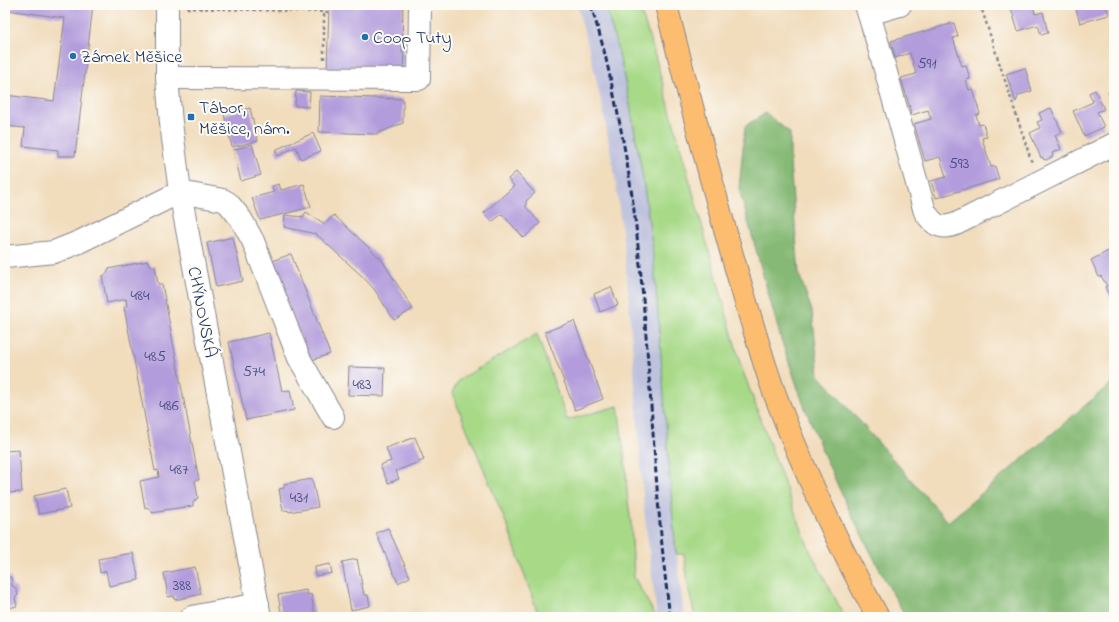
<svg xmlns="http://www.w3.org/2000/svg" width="1119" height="622" viewBox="0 0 1119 622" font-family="'Indie Flower',sans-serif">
	<rect width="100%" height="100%" fill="#fdfcf7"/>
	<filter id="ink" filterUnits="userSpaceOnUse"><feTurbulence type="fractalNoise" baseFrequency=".025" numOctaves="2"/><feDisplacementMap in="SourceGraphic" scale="8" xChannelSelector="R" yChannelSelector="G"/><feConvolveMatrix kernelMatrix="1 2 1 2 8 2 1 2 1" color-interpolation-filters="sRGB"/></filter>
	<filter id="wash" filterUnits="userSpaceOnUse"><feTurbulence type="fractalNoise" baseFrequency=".012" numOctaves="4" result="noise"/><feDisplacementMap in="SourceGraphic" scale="16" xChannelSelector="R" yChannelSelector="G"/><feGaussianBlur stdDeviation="0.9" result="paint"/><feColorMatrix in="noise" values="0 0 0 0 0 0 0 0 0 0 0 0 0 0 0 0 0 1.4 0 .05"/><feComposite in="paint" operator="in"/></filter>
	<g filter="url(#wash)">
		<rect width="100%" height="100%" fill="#f1dcbc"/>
		<polygon fill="#bfc2dd" points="577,5 605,5 619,54 631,110 642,173 652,243 657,300 672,507 679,574 684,617 657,617 644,509 629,302 624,246 615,177 604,115 592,61"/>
		<g fill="#a7d987" stroke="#618472">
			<polygon points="605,5 639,5 654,52 741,366 793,507 810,551 845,617 695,617 689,591 684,554 676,554 672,507 657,300 652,243 642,173 631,110 619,54"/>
			<polygon points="537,334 567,420 618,406 626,470 627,493 631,523 634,577 656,617 539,617 509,530 452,393 459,380"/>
		</g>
		<polygon fill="#85b974" stroke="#507469" points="766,113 790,133 790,163 799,274 812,311 819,375 948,522 1114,381 1114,617 906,617 884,578 848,508 824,455 803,403 781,339 739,189 745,126"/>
		<g id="blocks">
			<g fill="#b29cdc">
				<polygon points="7,5 93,5 75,156 58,156 58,150 23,146 25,128 5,126 5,95 54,101 65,18 7,10"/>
				<polygon points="329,5 403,5 402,53 404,53 403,73 327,71"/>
				<polygon points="1010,5 1033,5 1035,14 1043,12 1048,33 1041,35 1038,25 1018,31"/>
				<polygon points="1075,5 1106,5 1109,15 1080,23"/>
				<polygon points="954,23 958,36 953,38 962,66 966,65 970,79 966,80 969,90 973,89 980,114 976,115 979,125 983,124 987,137 982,138 991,167 995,166 999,179 936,198 931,181 946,177 940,157 925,161 914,124 931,119 928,110 912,115 901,78 916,74 910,53 895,58 891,41"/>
				<polygon points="1025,68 1032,91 1019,95 1016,102 1006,74"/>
				<polygon points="1095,90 1104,109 1097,112 1104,127 1084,136 1073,111 1093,102 1089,93"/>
				<polygon points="1114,90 1114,111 1112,106 1113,105 1108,92"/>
				<polygon points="296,91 310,92 309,107 295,106"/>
				<polygon points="320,96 403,99 403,123 376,134 319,132"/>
				<polygon points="250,108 258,141 232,147 224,114"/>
				<polygon points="1051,108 1062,132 1055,135 1061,149 1052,153 1053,155 1052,157 1046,160 1043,159 1043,157 1041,158 1030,133 1040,128 1037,122 1042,120 1039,113"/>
				<polygon points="313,133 321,151 301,159 296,147 278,156 275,150"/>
				<polygon points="252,144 261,175 241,181 233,150"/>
				<polygon points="516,172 535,193 526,201 526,207 540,223 524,238 502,214 492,222 484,213 514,186 508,179"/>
				<polygon points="279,184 281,190 304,184 311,207 260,220 252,198 274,192 272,186"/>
				<polygon points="306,212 325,224 334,215 381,259 413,309 394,320 374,289 362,276 316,234 284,227 285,215 303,217"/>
				<polygon points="233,237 243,281 216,287 207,243"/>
				<polygon points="1114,248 1114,305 1105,287 1107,286 1101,276 1099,277 1091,260"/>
				<polygon points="291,254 330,354 309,361 272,261"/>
				<polygon points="148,261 148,263 153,267 155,266 158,284 162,284 199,480 195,480 198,498 196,499 193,503 193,506 164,510 164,511 152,513 152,511 147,507 145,508 140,481 159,477 158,470 155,471 124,307 127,306 126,299 107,303 102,276 104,276 108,271 108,269"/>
				<polygon points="611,287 618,305 600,312 594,294"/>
				<polygon points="574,321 603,399 575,410 545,332"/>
				<polygon points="269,333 282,391 290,390 294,410 246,420 229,342"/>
				<polygon points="349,367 385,368 384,396 348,395"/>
				<polygon points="415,437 424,460 396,471 399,479 388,483 380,465 391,461 386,448"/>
				<polygon points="19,450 22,492 5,493 5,451"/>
				<polygon points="312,479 318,507 289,512 288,510 283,511 279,489 284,488 284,484"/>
				<polygon points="66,489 70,508 39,514 36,501 35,501 34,496"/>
				<polygon points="388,528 410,577 398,583 376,533"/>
				<polygon points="133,553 139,580 109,586 106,571 100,573 98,559"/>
				<polygon points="357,559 364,595 368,595 370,606 351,610 342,562"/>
				<polygon points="330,564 332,573 316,576 315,567"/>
				<polygon points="195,567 201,594 175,600 174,596 168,597 164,573"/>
				<polygon points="11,577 12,586 16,588 18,595 15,598 17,606 5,609 5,578"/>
				<polygon points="306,590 308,595 311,594 315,616 282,617 278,595"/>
			</g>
		</g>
	</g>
	<g filter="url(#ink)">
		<use href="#blocks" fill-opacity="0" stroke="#86868d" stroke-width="1"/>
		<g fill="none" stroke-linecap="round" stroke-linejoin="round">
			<g stroke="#86868d" stroke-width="24">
				<g id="minor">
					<polyline points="167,5 167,78 171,123 180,192 260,617"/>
					<path d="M 866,5 L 878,44 L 925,212 C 934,225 940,230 956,224 L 1114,144"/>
					<polyline points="869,14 900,5"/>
					<polyline points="167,78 419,79 420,5"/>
					<polyline points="5,257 54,252 79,242 180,192 223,200 228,203 233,209 241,219 253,241 299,358 333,417"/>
					<polyline points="192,617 258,604"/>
				</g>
			</g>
			<g stroke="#86868d" stroke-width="24">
				<path id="major" d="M 666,5 C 690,100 714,195 742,289 C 752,323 762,358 774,392 C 803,469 838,545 878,617"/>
			</g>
			<g stroke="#86868d" stroke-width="2.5" stroke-dasharray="3 3" stroke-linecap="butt">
				<polyline points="973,5 981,7 1032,163"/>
				<polyline points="187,8 329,12"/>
				<polyline points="324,59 324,12"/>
			</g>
			<use href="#minor" stroke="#fff" stroke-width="22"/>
			<use href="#major" stroke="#fcbd6f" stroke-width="22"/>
			<path stroke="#1b2f5e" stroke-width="3" stroke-dasharray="6 3" stroke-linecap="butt" d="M 591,5 C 596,23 602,41 606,59 C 620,120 632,183 638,246 C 651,369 654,494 670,617"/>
		</g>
	</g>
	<g fill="#1f6fb2" stroke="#fdfcf7" stroke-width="1.5">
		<circle cx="365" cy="37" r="4"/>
		<circle cx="73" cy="56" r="4"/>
		<rect x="187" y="113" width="8" height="8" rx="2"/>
	</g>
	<g text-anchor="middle" stroke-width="4" stroke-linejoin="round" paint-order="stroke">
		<g font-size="16" fill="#414a7e">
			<text x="927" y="68">591</text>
			<text x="959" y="168">593</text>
			<text x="140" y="300">484</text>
			<text x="155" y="361">485</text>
			<text x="254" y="376">574</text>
			<text x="362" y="389">483</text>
			<text x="169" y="410">486</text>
			<text x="179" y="474">487</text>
			<text x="299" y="502">431</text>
			<text x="182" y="590">388</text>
		</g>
		<g font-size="18" fill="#1b2f5e" stroke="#fdfcf7" text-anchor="start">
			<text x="373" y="43">Coop Tuty</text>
			<text x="81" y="62">Zámek Měšice</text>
			<text x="199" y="113">Tábor,<tspan x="199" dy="21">Měšice, nám.</tspan></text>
		</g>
		<g font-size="18" fill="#1b2f5e" stroke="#fdfcf7">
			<text transform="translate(203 312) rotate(79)" y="6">CHÝNOVSKÁ</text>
		</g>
	</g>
	<rect width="1119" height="622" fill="none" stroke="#fdfcf7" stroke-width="20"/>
</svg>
